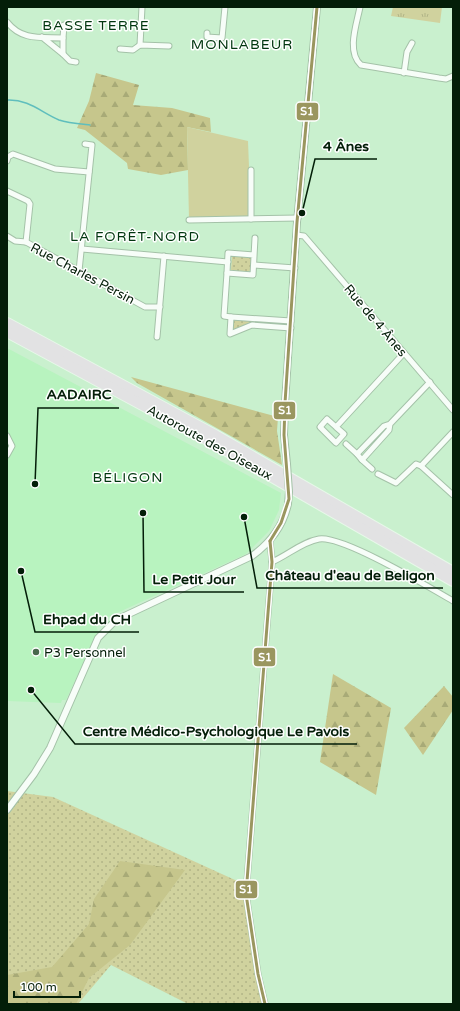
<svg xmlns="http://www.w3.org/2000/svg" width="460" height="1011" viewBox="0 0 460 1011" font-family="'Varela Round',sans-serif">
	<defs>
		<pattern id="grass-dots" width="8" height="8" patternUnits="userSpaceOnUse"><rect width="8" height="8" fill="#d0d29e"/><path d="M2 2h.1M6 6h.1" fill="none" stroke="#b1b487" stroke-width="1.8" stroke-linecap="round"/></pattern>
		<pattern id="forest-firs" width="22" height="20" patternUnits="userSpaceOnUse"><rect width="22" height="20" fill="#c6c68c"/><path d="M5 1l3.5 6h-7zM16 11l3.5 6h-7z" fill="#a8aa77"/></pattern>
		<pattern id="park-tufts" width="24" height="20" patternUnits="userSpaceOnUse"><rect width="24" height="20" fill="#d0d29e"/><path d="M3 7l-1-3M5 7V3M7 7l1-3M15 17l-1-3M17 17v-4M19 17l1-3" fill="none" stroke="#b1b487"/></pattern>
	</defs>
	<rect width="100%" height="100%" fill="#c9f0ce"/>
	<polygon fill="#b8f3bf" points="7,348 281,493 279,510 269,531 246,554 95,623 98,631 66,700 62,700 61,703 7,701"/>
	<g fill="url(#grass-dots)">
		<polygon points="232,256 250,257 252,259 251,270 247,272 231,270"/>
		<polygon points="231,317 291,321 291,328 252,325 230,334"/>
		<polygon points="7,791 53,797 246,885 264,1004 188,1004 111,965 78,1004 7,1004"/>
	</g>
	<g fill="url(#forest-firs)">
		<polygon points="96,73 139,85 133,105 172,108 210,118 211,132 187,127 188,170 161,175 128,169 127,163 85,130 77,128 89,101"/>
		<polygon points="131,377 278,417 277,431 282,465 137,383"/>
		<polygon points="333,674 391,708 376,795 320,762"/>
		<polygon points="444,686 453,697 453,710 423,755 404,728"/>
		<polygon points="120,861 185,870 130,945 89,978 76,1004 7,1004 7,975 52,967 89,924 94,899"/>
	</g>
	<polygon fill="url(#park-tufts)" points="393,7 442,7 440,23 391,16"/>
	<polygon fill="#d0d29e" points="187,127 248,141 251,219 189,220"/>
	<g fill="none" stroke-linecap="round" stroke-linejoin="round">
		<path stroke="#5fbebd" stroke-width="1.5" d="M 7,100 C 28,99 41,112 59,120 C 68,123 81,124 90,125"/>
		<g stroke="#a4c2a8" stroke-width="7">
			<g id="minor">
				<path d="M 360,7 C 357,23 346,52 361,65 L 439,78 L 446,79 L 453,76"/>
				<path d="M 7,22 C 22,41 41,37 63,38 L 63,54 L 42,37"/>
				<polyline points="207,33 207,37 222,38 225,7"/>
				<polyline points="63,38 64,25"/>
				<polyline points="140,45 142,7"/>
				<polyline points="120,49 133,50 140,45 169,46"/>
				<polyline points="63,54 70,61 76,62"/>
				<polyline points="404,73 407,52 412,43"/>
				<polyline points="7,161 8,157 13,154 55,169 89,172"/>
				<polyline points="251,170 251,219"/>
				<polyline points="7,191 28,201 30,204 26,242"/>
				<polyline points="189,220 298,218"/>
				<polyline points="296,235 304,236 453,410"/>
				<polyline points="7,236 15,241 26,242 145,307 160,307"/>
				<polyline points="82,249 228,262"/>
				<polyline points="254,255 228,253 227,273 253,275 255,238"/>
				<polyline points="254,265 295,268"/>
				<polyline points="79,271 92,145 85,144"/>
				<polyline points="227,273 224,316 231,317"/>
				<polyline points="291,328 252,325 230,334 231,317 291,321"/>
				<polyline points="157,337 164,256"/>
				<polyline points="390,424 389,430 362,460 357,454 384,426 390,424 430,382"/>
				<polyline points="336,427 344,434 336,443 320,427 327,419 336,427 404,353"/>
				<polyline points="7,436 12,446 7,455"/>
				<polyline points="346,444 357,454"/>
				<polyline points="362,460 372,469"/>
				<polyline points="421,466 453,495"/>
				<polyline points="378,474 396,483 416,464 421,466 453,432"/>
				<path d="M 272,562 C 288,555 302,542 319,539 C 342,535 429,587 453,601"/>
				<polyline points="265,1004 258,974 246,894 272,562 270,541"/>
			</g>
		</g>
		<g stroke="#a4c2a8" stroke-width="8">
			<g id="tertiary">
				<polyline points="287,464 284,435 285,403 297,222 317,7"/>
				<path d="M 7,810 L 34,774 L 50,748 L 98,638 L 116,620 L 252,556 C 270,543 283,527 288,504"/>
			</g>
		</g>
		<g stroke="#e7f8e9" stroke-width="12">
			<g id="motorway">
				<polyline points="7,323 215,435 453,572"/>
				<polyline points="7,332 213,443 453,581"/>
			</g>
		</g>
		<use href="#minor" stroke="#f7fdf8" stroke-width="5"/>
		<use href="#tertiary" stroke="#f7fdf8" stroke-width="6"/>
		<use href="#motorway" stroke="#e2e2e3" stroke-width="10"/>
		<g stroke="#a4c2a8" stroke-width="8" stroke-linecap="butt">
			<polyline id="tertiary-bridge" points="287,464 289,492 288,504"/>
		</g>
		<use href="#tertiary-bridge" stroke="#f7fdf8" stroke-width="6"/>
		<g stroke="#fff" stroke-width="6">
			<g id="bus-1">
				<polyline points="270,541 281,523 289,499 284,435 285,403 297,222 317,7"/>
				<polyline points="265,1004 258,974 246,894 272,562 270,541"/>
			</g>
		</g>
		<use href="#bus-1" stroke="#9a965f" stroke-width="3"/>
	</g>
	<circle fill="#48684d" stroke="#fff" stroke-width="1.5" cx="36" cy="652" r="4"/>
	<g text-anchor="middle" stroke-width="3" stroke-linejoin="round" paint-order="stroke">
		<g font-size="13" fill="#031e08" stroke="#fff">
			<text transform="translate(83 273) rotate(28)" y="5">Rue Charles Persin</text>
			<text transform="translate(376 320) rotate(50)" y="5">Rue de 4 Ânes</text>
			<text transform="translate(210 442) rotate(29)" y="5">Autoroute des Oiseaux</text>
		</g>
		<g font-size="13" fill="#031e08" stroke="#fff" text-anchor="start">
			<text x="44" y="657">P3 Personnel</text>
		</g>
		<g font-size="14" letter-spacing="1" fill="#01370f" stroke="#fff">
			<text x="96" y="30">BASSE TERRE</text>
			<text x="242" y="49">MONLABEUR</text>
			<text x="135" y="241">LA FORÊT-NORD</text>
			<text x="128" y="482">BÉLIGON</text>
		</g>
	</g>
	<path fill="none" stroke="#031e08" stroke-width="1.5" d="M302 213L315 159H377M35 484L38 408H119M244 517L257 588H443M143 513L144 592H244M21 571L35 632H139M31 690L75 744H357"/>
	<g fill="#031e08" stroke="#fff" stroke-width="1.5">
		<circle cx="302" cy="213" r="4"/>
		<circle cx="35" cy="484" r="4"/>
		<circle cx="244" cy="517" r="4"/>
		<circle cx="143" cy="513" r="4"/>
		<circle cx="21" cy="571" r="4"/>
		<circle cx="31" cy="690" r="4"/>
	</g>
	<g font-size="14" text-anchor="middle" font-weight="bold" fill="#031e08" stroke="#fff" stroke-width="3" stroke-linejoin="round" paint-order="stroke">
		<text x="346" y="151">4 Ânes</text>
		<text x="79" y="399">AADAIRC</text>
		<text x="350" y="580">Château d'eau de Beligon</text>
		<text x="194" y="584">Le Petit Jour</text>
		<text x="87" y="624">Ehpad du CH</text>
		<text x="216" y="736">Centre Médico-Psychologique Le Pavois</text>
	</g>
	<g stroke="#fff" stroke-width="1.5">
		<rect x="296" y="102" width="23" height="19" rx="4" fill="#9a965f"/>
		<rect x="273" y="401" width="23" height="19" rx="4" fill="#9a965f"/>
		<rect x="253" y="647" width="23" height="20" rx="4" fill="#9a965f"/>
		<rect x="235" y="880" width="23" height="19" rx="4" fill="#9a965f"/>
	</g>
	<g font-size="11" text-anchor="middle" font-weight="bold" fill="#fff">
		<text x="307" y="115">S1</text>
		<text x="285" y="414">S1</text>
		<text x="265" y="661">S1</text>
		<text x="246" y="893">S1</text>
	</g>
	<rect width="460" height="1011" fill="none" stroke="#031e08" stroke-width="16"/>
	<path d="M14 991v6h66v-6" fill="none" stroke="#031e08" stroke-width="2"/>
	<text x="20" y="991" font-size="12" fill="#031e08" stroke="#ffffff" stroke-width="3" paint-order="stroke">100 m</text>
</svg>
